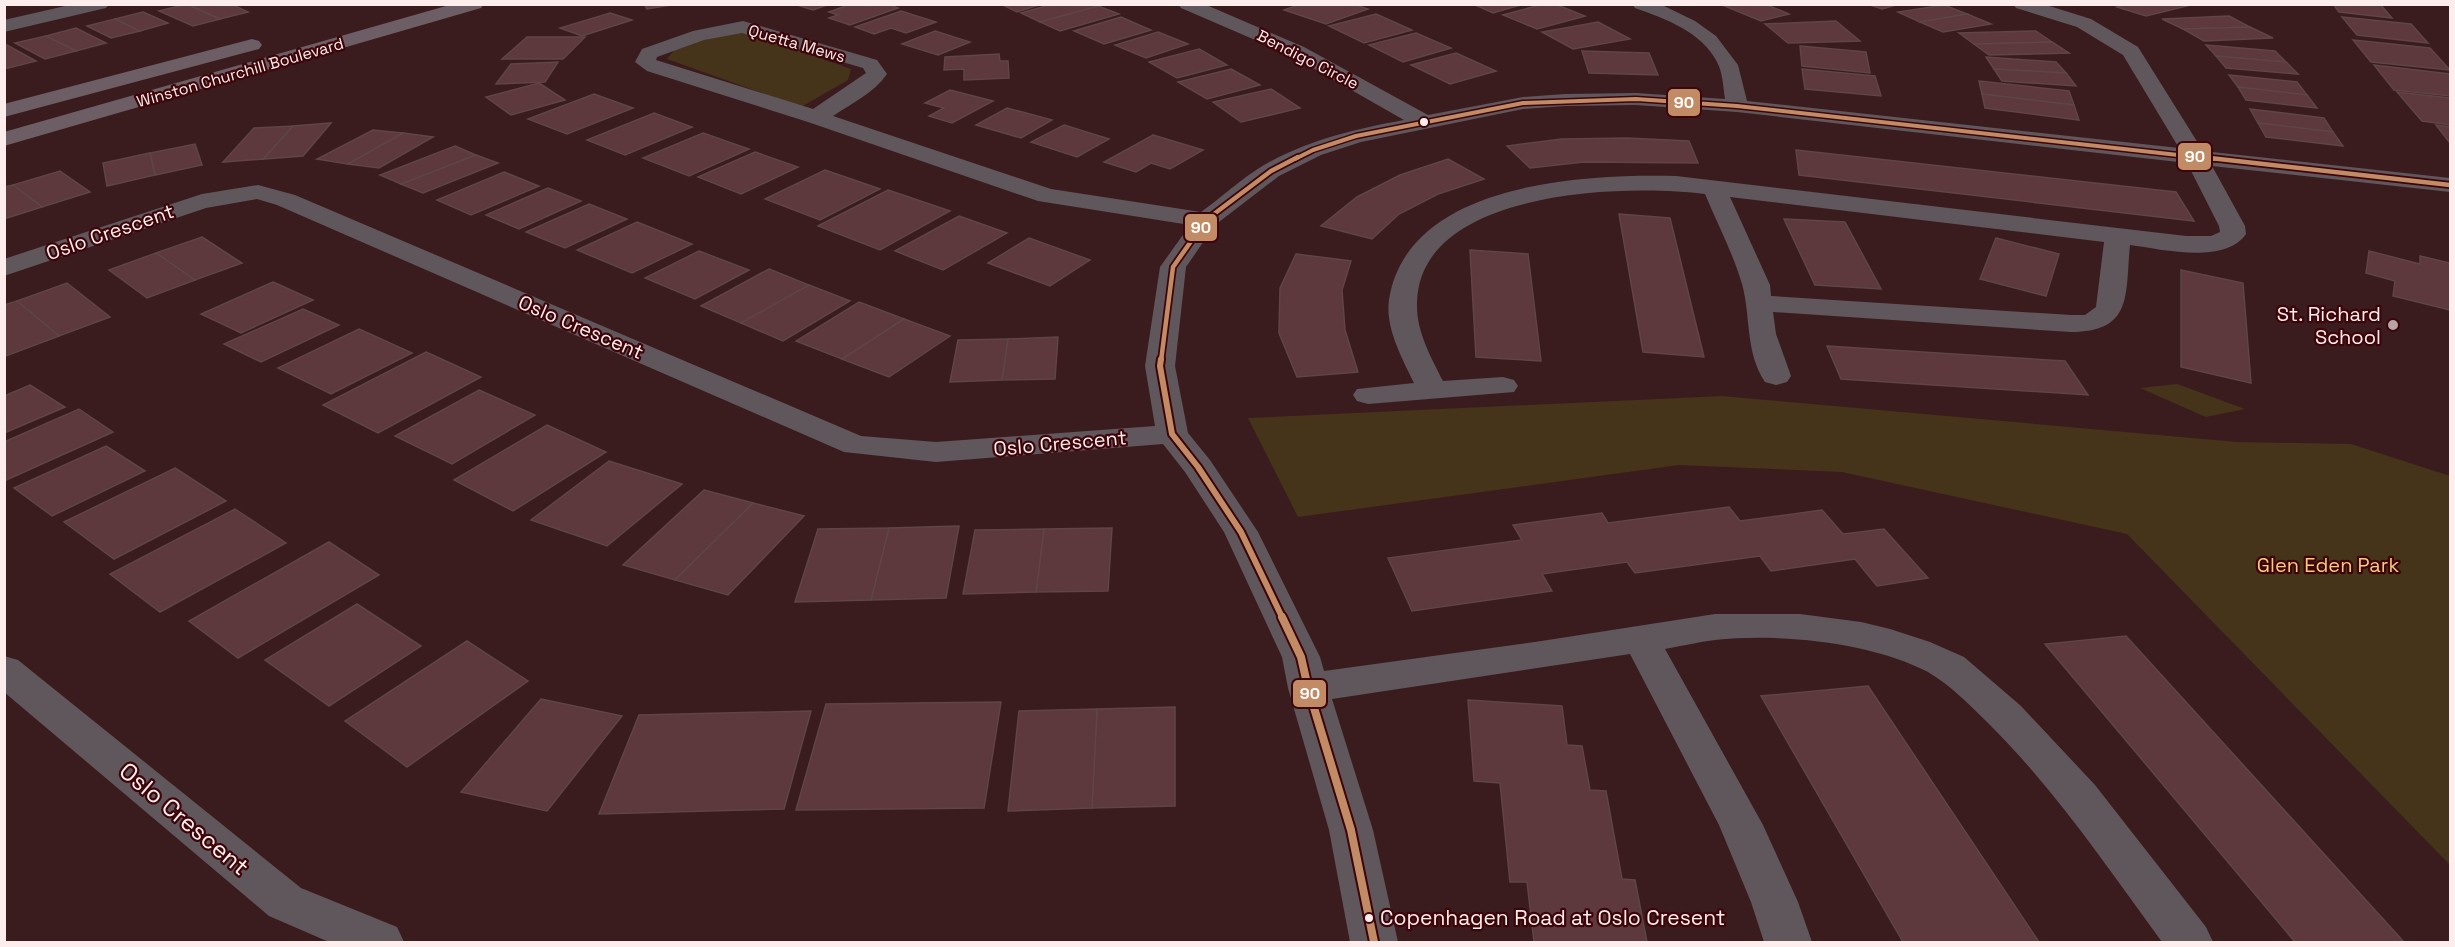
<svg xmlns="http://www.w3.org/2000/svg" width="2455" height="947" viewBox="0 0 2455 947" font-family="'Space Grotesk',sans-serif">
	<rect width="100%" height="100%" fill="#3b1c1e"/>
	<g fill="#45331a">
		<polygon points="728,33 749,33 851,69 848,80 801,107 667,59 676,48"/>
		<polygon points="2177,384 2245,409 2206,417 2140,388"/>
		<polygon points="1722,396 2237,442 2351,444 2450,476 2450,865 2127,534 1842,472 1679,465 1298,517 1248,418"/>
	</g>
	<g fill="#5d383d" stroke="#5f4545" stroke-width="1.5">
		<polygon points="187,4 220,19 193,26 159,11"/>
		<polygon points="187,4 231,4 248,12 220,19"/>
		<polygon points="644,4 677,4 647,9"/>
		<polygon points="794,4 830,4 813,10"/>
		<polygon points="851,4 867,6 887,4 898,8 850,25 829,18 838,15 829,12"/>
		<polygon points="1001,4 1042,4 1017,12"/>
		<polygon points="1053,4 1095,4 1098,6 1040,22 1021,13"/>
		<polygon points="1301,4 1353,4 1368,9 1326,24 1284,10"/>
		<polygon points="1473,4 1524,4 1493,13"/>
		<polygon points="1543,4 1555,4 1585,16 1537,29 1503,15"/>
		<polygon points="1720,4 1765,4 1789,14 1761,21"/>
		<polygon points="1867,4 1900,4 1882,9"/>
		<polygon points="2127,4 2191,4 2191,5 2146,16 2117,7"/>
		<polygon points="2333,4 2380,4 2392,18 2339,12"/>
		<polygon points="1944,5 1967,14 1920,22 1898,12"/>
		<polygon points="1098,6 1119,14 1060,31 1040,22"/>
		<polygon points="901,11 936,22 906,33 891,28 874,34 855,27"/>
		<polygon points="143,12 168,23 140,31 115,19"/>
		<polygon points="610,13 632,20 582,36 560,28"/>
		<polygon points="1376,14 1412,30 1364,43 1329,26"/>
		<polygon points="1967,14 1991,24 1943,32 1920,22"/>
		<polygon points="2229,16 2250,27 2183,29 2162,19"/>
		<polygon points="1121,17 1151,30 1104,44 1074,31"/>
		<polygon points="2342,17 2411,24 2428,43 2357,35"/>
		<polygon points="115,19 140,31 111,38 87,26"/>
		<polygon points="1836,21 1860,41 1788,43 1765,24"/>
		<polygon points="1598,22 1630,39 1573,49 1542,32"/>
		<polygon points="2250,27 2273,38 2204,41 2183,29"/>
		<polygon points="76,28 106,43 76,51 46,36"/>
		<polygon points="935,31 970,42 938,55 902,44"/>
		<polygon points="2036,31 2052,42 1974,44 1959,33"/>
		<polygon points="1158,32 1188,44 1146,58 1115,45"/>
		<polygon points="1416,33 1451,48 1403,62 1369,45"/>
		<polygon points="46,36 76,51 45,59 15,43"/>
		<polygon points="527,37 585,37 563,59 502,59"/>
		<polygon points="2353,40 2430,48 2450,70 2371,62"/>
		<polygon points="2052,42 2069,53 1989,55 1974,44"/>
		<polygon points="4,45 7,45 36,61 4,69"/>
		<polygon points="2206,45 2275,51 2286,62 2216,56"/>
		<polygon points="1800,46 1866,52 1870,73 1802,66"/>
		<polygon points="1199,49 1227,65 1177,78 1149,62"/>
		<polygon points="1582,51 1649,53 1658,75 1589,73"/>
		<polygon points="1456,53 1496,71 1450,84 1411,65"/>
		<polygon points="999,54 1000,61 1008,61 1009,78 964,80 964,69 944,70 945,57"/>
		<polygon points="2216,56 2286,62 2298,74 2226,68"/>
		<polygon points="1986,57 2056,62 2066,73 1994,69"/>
		<polygon points="558,62 545,82 496,84 511,64"/>
		<polygon points="2374,65 2450,74 2450,96 2394,90"/>
		<polygon points="1231,69 1260,85 1207,99 1178,82"/>
		<polygon points="1802,69 1875,76 1881,96 1805,89"/>
		<polygon points="1994,69 2066,73 2076,86 2002,81"/>
		<polygon points="2229,75 2297,82 2307,95 2238,87"/>
		<polygon points="1979,81 2069,91 2074,105 1982,94"/>
		<polygon points="539,83 565,100 511,115 486,97"/>
		<polygon points="2238,87 2307,95 2317,108 2246,100"/>
		<polygon points="1271,89 1300,108 1241,122 1213,102"/>
		<polygon points="950,90 993,101 952,123 929,116 944,108 925,103"/>
		<polygon points="2397,92 2450,98 2450,125 2422,121"/>
		<polygon points="594,94 633,108 567,134 528,119"/>
		<polygon points="1982,94 2074,105 2079,120 1985,108"/>
		<polygon points="1007,108 1052,120 1021,138 976,125"/>
		<polygon points="2250,109 2324,118 2333,132 2258,123"/>
		<polygon points="654,113 692,127 625,155 587,140"/>
		<polygon points="331,123 303,156 263,159 293,126"/>
		<polygon points="2258,123 2333,132 2343,146 2266,137"/>
		<polygon points="1064,125 1109,139 1077,157 1031,142"/>
		<polygon points="2436,125 2450,127 2450,143"/>
		<polygon points="293,126 263,159 223,162 254,128"/>
		<polygon points="373,130 403,133 348,164 317,159"/>
		<polygon points="403,133 433,137 379,168 348,164"/>
		<polygon points="703,133 749,149 689,176 643,158"/>
		<polygon points="1153,135 1203,150 1170,169 1151,163 1136,172 1104,162"/>
		<polygon points="1627,138 1689,141 1698,163 1584,162 1530,168 1507,146 1562,139"/>
		<polygon points="195,144 202,165 155,175 150,153"/>
		<polygon points="455,146 476,155 401,184 380,175"/>
		<polygon points="1796,150 2176,192 2194,221 1799,175"/>
		<polygon points="755,152 798,167 741,194 698,177"/>
		<polygon points="150,153 155,175 107,186 103,163"/>
		<polygon points="476,155 498,163 423,193 401,184"/>
		<polygon points="1448,159 1484,179 1438,194 1399,214 1372,239 1321,226 1357,197 1400,175"/>
		<polygon points="825,170 880,189 820,220 765,199"/>
		<polygon points="60,171 90,192 42,207 13,185"/>
		<polygon points="504,172 539,186 471,215 437,200"/>
		<polygon points="13,185 42,207 4,219 4,187"/>
		<polygon points="548,188 581,201 519,229 486,215"/>
		<polygon points="888,190 950,211 880,250 818,226"/>
		<polygon points="589,204 627,219 565,248 526,232"/>
		<polygon points="1619,214 1670,218 1704,357 1643,352"/>
		<polygon points="959,216 1007,233 943,270 895,251"/>
		<polygon points="1784,219 1845,222 1881,289 1815,285"/>
		<polygon points="637,222 692,244 632,273 577,250"/>
		<polygon points="202,237 242,263 195,280 156,253"/>
		<polygon points="1029,238 1090,260 1050,286 988,263"/>
		<polygon points="1996,238 2059,254 2046,296 1980,279"/>
		<polygon points="1470,250 1528,254 1541,361 1476,357"/>
		<polygon points="699,251 749,270 695,299 645,278"/>
		<polygon points="2369,251 2420,264 2420,256 2450,263 2450,310 2393,296 2395,281 2366,273"/>
		<polygon points="156,253 195,280 147,298 109,270"/>
		<polygon points="1296,254 1351,261 1342,290 1345,330 1358,372 1297,377 1279,333 1280,288"/>
		<polygon points="769,269 809,285 741,323 701,306"/>
		<polygon points="2181,270 2243,283 2251,383 2181,367"/>
		<polygon points="273,282 313,300 241,333 201,314"/>
		<polygon points="67,283 110,317 59,336 17,301"/>
		<polygon points="809,285 850,301 783,341 741,323"/>
		<polygon points="17,301 59,336 6,356 4,354 4,305"/>
		<polygon points="859,302 904,319 842,359 796,341"/>
		<polygon points="303,309 339,325 261,362 224,344"/>
		<polygon points="904,319 950,336 889,377 842,359"/>
		<polygon points="359,329 412,353 331,394 278,368"/>
		<polygon points="1058,337 1055,379 1002,380 1008,339"/>
		<polygon points="1008,339 1002,380 950,382 958,340"/>
		<polygon points="1827,346 2065,361 2088,395 1841,379"/>
		<polygon points="426,352 481,377 378,433 323,405"/>
		<polygon points="30,385 65,407 4,433 4,396"/>
		<polygon points="479,390 535,415 452,464 395,436"/>
		<polygon points="79,409 113,432 4,481 4,442"/>
		<polygon points="547,425 606,452 513,511 454,480"/>
		<polygon points="106,446 145,471 52,516 14,488"/>
		<polygon points="609,461 682,484 607,546 531,520"/>
		<polygon points="175,468 226,501 114,559 64,522"/>
		<polygon points="704,490 753,503 675,580 623,565"/>
		<polygon points="753,503 804,516 728,595 675,580"/>
		<polygon points="1729,507 1740,521 1822,510 1843,534 1884,529 1928,578 1877,586 1855,559 1771,571 1760,556 1635,573 1627,562 1542,574 1552,591 1412,611 1388,558 1522,540 1513,525 1602,513 1608,523"/>
		<polygon points="235,509 286,543 160,612 110,574"/>
		<polygon points="959,526 946,598 871,600 889,528"/>
		<polygon points="889,528 871,600 795,602 818,529"/>
		<polygon points="1112,528 1108,591 1036,592 1044,529"/>
		<polygon points="1044,529 1036,592 963,594 975,530"/>
		<polygon points="329,542 379,575 238,658 189,621"/>
		<polygon points="357,604 421,646 329,706 265,660"/>
		<polygon points="2126,636 2404,942 2295,942 2045,644"/>
		<polygon points="467,641 528,681 407,767 345,721"/>
		<polygon points="1868,686 2039,942 1903,942 1761,696"/>
		<polygon points="541,699 622,716 547,811 461,792"/>
		<polygon points="1468,700 1562,706 1567,745 1582,746 1590,790 1606,791 1622,879 1635,880 1647,942 1534,942 1527,882 1510,882 1500,783 1474,781"/>
		<polygon points="1001,702 984,808 796,810 826,704"/>
		<polygon points="1175,707 1175,806 1092,808 1097,709"/>
		<polygon points="1097,709 1092,808 1008,811 1019,711"/>
		<polygon points="811,711 784,809 599,814 639,715"/>
	</g>
	<g fill="none" stroke-linecap="round" stroke-linejoin="round">
		<g fill="#60575d" fill-rule="evenodd">
			<polygon points="74,4 109,4 106,8 4,32 4,20"/>
			<path d="M 1178,4 L 1204,4 L 1304,47 L 1428,115 L 1523,97 L 1565,94 L 1636,93 L 1725,99 C 1723,87 1723,73 1717,62 C 1702,32 1664,18 1635,8 L 1632,4 L 1660,4 L 1695,21 L 1716,36 L 1738,65 L 1747,101 L 2179,148 L 2123,55 L 2077,27 L 2016,8 L 2013,4 L 2043,4 L 2091,19 L 2138,47 L 2203,151 L 2450,178 L 2450,192 L 2212,166 L 2245,226 L 2246,234 C 2225,265 2161,249 2130,245 C 2125,293 2134,332 2071,332 L 1773,312 L 1776,334 L 1791,376 L 1787,382 L 1776,385 L 1765,382 C 1745,352 1751,316 1742,284 C 1733,253 1717,223 1705,194 C 1625,184 1419,189 1417,303 C 1416,331 1431,357 1443,381 L 1503,377 L 1514,380 L 1518,386 L 1514,392 L 1368,404 L 1357,401 L 1353,395 L 1357,389 L 1414,383 C 1402,358 1385,328 1389,300 C 1407,182 1584,174 1676,176 L 2186,236 L 2211,236 L 2220,232 L 2219,226 L 2187,163 L 1737,112 L 1636,105 L 1565,106 L 1523,109 L 1361,142 L 1321,155 L 1279,176 L 1215,225 L 1186,267 L 1175,366 L 1188,433 L 1210,460 L 1258,532 L 1320,657 L 1324,671 L 1535,642 L 1715,614 L 1800,614 L 1861,622 L 1890,629 L 1930,642 L 1964,657 L 2021,706 L 2095,785 L 2206,927 L 2213,942 L 2162,942 C 2107,867 2054,788 1987,722 C 1969,704 1950,685 1928,672 C 1871,642 1779,633 1715,640 C 1698,642 1682,646 1665,649 L 1763,825 L 1798,902 L 1812,942 L 1764,942 L 1751,902 L 1719,825 L 1630,654 L 1332,699 L 1373,830 L 1398,942 L 1350,942 L 1329,830 L 1288,688 L 1282,657 L 1224,532 L 1185,472 L 1163,444 L 936,462 L 844,452 L 277,205 L 257,199 L 206,208 L 4,276 L 4,259 L 202,194 L 258,185 L 295,195 L 861,436 L 936,442 L 1155,426 L 1145,366 L 1160,267 L 1190,225 L 1038,201 L 808,122 L 647,71 L 635,62 L 642,49 L 693,31 L 743,21 L 750,23 L 877,60 L 887,74 C 874,93 852,103 833,116 L 1051,189 L 1201,212 C 1222,197 1242,178 1264,165 C 1308,140 1355,129 1404,120 L 1290,55 L 1181,8 ZM 742,33 L 863,68 L 866,73 L 813,109 L 656,60 L 657,57 L 704,40 ZM 1730,197 L 2104,242 L 2096,307 L 2085,315 L 2071,315 L 1771,296 L 1770,285 Z"/>
			<polygon points="4,656 18,660 301,888 397,927 404,942 329,942 269,916 4,692"/>
		</g>
		<g fill="#6d5d65" fill-rule="evenodd">
			<polygon points="453,4 484,4 481,8 4,146 4,132"/>
			<polygon points="252,39 259,41 262,45 259,49 4,117 4,104"/>
		</g>
		<g stroke="#3d0409" stroke-width="7">
			<polyline id="bus-1-far3" points="1295,159 1313,150 1356,136 1523,103 1636,99 1737,106 2214,159"/>
		</g>
		<g stroke="#3d0409" stroke-width="8">
			<g id="bus-1-far2">
				<polyline points="2201,157 2450,185"/>
				<polyline points="1161,361 1173,267 1206,220 1271,171 1298,157"/>
			</g>
		</g>
		<g stroke="#3d0409" stroke-width="10">
			<polyline id="bus-1-far1" points="1161,359 1160,366 1172,434 1198,467 1241,532 1283,619"/>
		</g>
		<g stroke="#3d0409" stroke-width="12">
			<polyline id="bus-1" points="1282,617 1301,657 1308,688 1351,830 1374,942"/>
		</g>
		<use href="#bus-1-far3" stroke="#c18c65" stroke-width="4"/>
		<use href="#bus-1-far2" stroke="#c18c65" stroke-width="4.5"/>
		<use href="#bus-1-far1" stroke="#c18c65" stroke-width="6"/>
		<use href="#bus-1" stroke="#c18c65" stroke-width="8"/>
	</g>
	<g fill="#fdeeed" stroke="#3d0409" stroke-width="2">
		<circle cx="1424" cy="122" r="5"/>
		<circle cx="1369" cy="918" r="5"/>
	</g>
	<circle fill="#b9a4a5" stroke="#3d0409" stroke-width="2" cx="2393" cy="325" r="6"/>
	<g text-anchor="middle" stroke-width="4.5" stroke-linejoin="round" paint-order="stroke">
		<g font-size="16" fill="#fdeeed" stroke="#3d0409">
			<text transform="translate(797 43) rotate(16)" y="6">Quetta Mews</text>
			<text transform="translate(1308 59) rotate(27)" y="6">Bendigo Circle</text>
			<text transform="translate(240 72) rotate(-16)" y="6">Winston Churchill Boulevard</text>
		</g>
		<g font-size="20" fill="#fdeeed" stroke="#3d0409">
			<text transform="translate(110 232) rotate(-19)" y="7">Oslo Crescent</text>
			<text transform="translate(581 327) rotate(23)" y="7">Oslo Crescent</text>
			<text transform="translate(1060 443) rotate(-5)" y="7">Oslo Crescent</text>
		</g>
		<g font-size="20" fill="#fdeeed" stroke="#3d0409" text-anchor="end">
			<text x="2381" y="321">St. Richard<tspan x="2381" dy="23">School</tspan></text>
		</g>
		<g font-size="20" fill="#f6cb7a" stroke="#3d0409">
			<text x="2328" y="572">Glen Eden Park</text>
		</g>
		<g font-size="21" fill="#fdeeed" stroke="#3d0409" text-anchor="start">
			<text x="1380" y="925">Copenhagen Road at Oslo Cresent</text>
		</g>
		<g font-size="24" fill="#fdeeed" stroke="#3d0409">
			<text transform="translate(184 819) rotate(40)" y="8">Oslo Crescent</text>
		</g>
	</g>
	<g stroke="#3d0409" stroke-width="2">
		<rect x="1667" y="88" width="34" height="29" rx="6" fill="#c18c65"/>
		<rect x="2177" y="142" width="35" height="29" rx="6" fill="#c18c65"/>
		<rect x="1184" y="213" width="34" height="29" rx="6" fill="#c18c65"/>
		<rect x="1292" y="679" width="35" height="29" rx="6" fill="#c18c65"/>
	</g>
	<g font-size="16" text-anchor="middle" font-weight="bold" fill="#fff">
		<text x="1684" y="108">90</text>
		<text x="2195" y="162">90</text>
		<text x="1201" y="233">90</text>
		<text x="1310" y="699">90</text>
	</g>
	<rect width="2455" height="947" fill="none" stroke="#fdeeed" stroke-width="12"/>
</svg>
